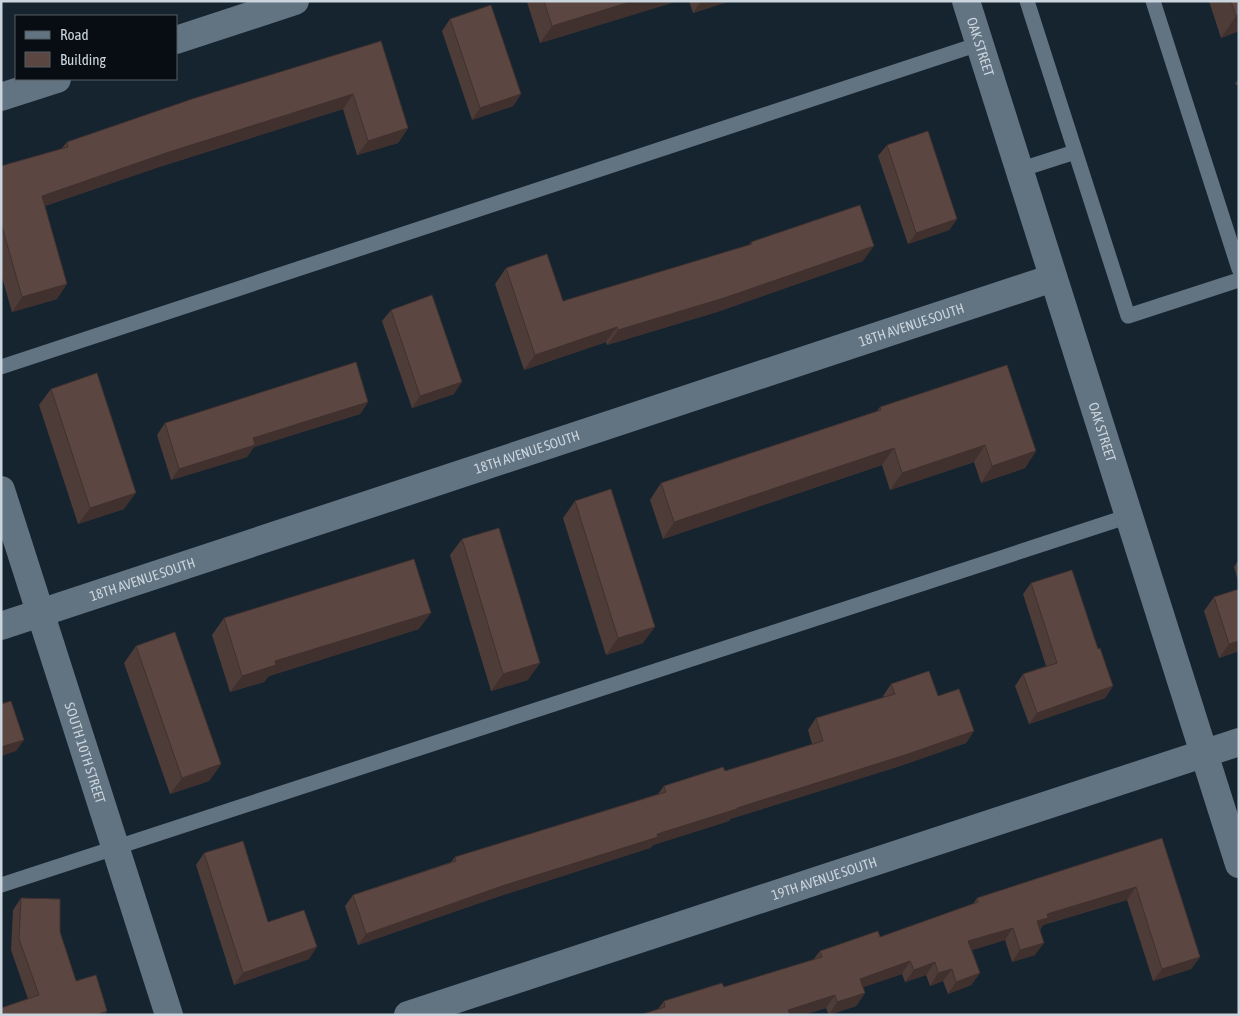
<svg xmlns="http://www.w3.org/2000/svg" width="1240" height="1016" viewBox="0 0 1240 1016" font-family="'Asap Condensed',sans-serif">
	<rect width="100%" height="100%" fill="#162430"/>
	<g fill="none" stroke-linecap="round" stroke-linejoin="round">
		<g stroke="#627381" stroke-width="15">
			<polyline points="1027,1 1128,316 1239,280"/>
			<polyline points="1153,1 1239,269"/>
			<polyline points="1019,170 1075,152"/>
			<polyline points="1,367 979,44"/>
			<polyline points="1,885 1129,516"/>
		</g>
		<g stroke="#627381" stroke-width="28">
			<path id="s1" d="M 966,1 L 1239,864"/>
			<path id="s2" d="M 1,490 L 169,1015"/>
			<path id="s3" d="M 1,626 L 1053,278"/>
			<path id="s4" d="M 408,1015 L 1239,742"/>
		</g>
		<g stroke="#627381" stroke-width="28">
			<polyline points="176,40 295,1"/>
			<polyline points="1,97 57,79"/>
		</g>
	</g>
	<g fill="#4e3c39">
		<polygon points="528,1 678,1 540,43 527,2"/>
		<polygon points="689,1 730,1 693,13"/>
		<polygon points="1209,1 1239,1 1239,31 1221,38"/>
		<polygon points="450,19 521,94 513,106 472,120 442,31"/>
		<polygon points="381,41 408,128 398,143 357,155 343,109 159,167 45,206 57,299 12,312 1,274 1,166 61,149 67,142"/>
		<polygon points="1239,78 1239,86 1235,84"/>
		<polygon points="887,145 957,219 949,230 908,244 878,156"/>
		<polygon points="751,242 863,261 717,312 607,345 606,342 524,370 495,284 506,268 563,301 749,245"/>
		<polygon points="391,310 454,394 412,408 382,321"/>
		<polygon points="51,389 124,509 78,524 39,405"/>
		<polygon points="368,402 360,414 254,447 247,457 171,480 157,435 165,423"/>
		<polygon points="880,407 1036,451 1025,468 981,483 974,462 890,490 882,465 663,539 650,500 661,483 877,411"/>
		<polygon points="575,501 643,643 606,655 563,518"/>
		<polygon points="462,539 528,680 491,691 450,555"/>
		<polygon points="1239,559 1239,584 1234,567"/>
		<polygon points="1031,583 1098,649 1113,686 1105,698 1029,724 1015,686 1023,674 1046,666 1023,594"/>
		<polygon points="1214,597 1239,651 1219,658 1204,611"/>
		<polygon points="224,618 419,629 269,676 264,682 230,692 212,635"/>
		<polygon points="136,646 221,764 209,781 170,794 124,663"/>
		<polygon points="891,684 938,696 974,731 966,743 897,767 730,819 729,821 653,845 650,848 494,898 358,945 345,906 353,895 451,862 455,857 658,794 664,786 725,771 812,744 808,730 816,718 884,697 883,696"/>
		<polygon points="1162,838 1200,957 1191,969 1153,981 1127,900 1043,925 1040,930 1035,955 1012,962 1005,940 972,950 980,973 971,985 948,994 943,981 930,986 926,975 905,982 902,974 863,987 865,993 856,1006 829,1015 826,1008 803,1015 640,1015 658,1009 664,1001 724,987 813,960 820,951 880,937 973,904 977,898"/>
		<polygon points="204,853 268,922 309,959 234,985 196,865"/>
		<polygon points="21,898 60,932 76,981 28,999 11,950 13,910"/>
	</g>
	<g fill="#40312e">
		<polygon points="633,1 678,1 540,43 552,26"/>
		<polygon points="701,1 730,1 693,13"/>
		<polygon points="1239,15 1239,31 1221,38 1236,16"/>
		<polygon points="353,94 343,109 159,167 32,210 42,196 169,152"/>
		<polygon points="521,94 513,106 472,120 480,108"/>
		<polygon points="408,128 398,143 357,155 368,141"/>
		<polygon points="957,219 949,230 908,244 916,233"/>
		<polygon points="874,246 863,261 717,312 607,345 618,330"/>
		<polygon points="67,284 57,299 12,312 22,297"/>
		<polygon points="617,327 606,342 524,370 535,355"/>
		<polygon points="462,382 454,394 412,408 420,396"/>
		<polygon points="368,402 360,414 254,447 247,457 171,480 179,469 253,438"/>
		<polygon points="985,445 974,462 890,490 902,473"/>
		<polygon points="894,448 882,465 663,539 674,522"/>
		<polygon points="1036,451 1025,468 981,483 992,466"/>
		<polygon points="136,493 124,509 78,524 90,508"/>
		<polygon points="431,613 419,629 269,676 264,682 230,692 242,676 275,661"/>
		<polygon points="655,627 643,643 606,655 618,638"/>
		<polygon points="1239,641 1239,651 1219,658 1229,644"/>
		<polygon points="540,663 528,680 491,691 503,674"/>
		<polygon points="1113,686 1105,698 1029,724 1037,713"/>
		<polygon points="974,731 966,743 897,767 730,819 729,821 653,845 650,848 494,898 358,945 366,934 502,886 737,808"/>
		<polygon points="24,740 16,751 1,756 1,747"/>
		<polygon points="221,764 209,781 170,794 182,778"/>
		<polygon points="1136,887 1127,900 1043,925 1039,930 1037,921 1047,914"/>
		<polygon points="1013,928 1005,940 960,954 968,941"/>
		<polygon points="1044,943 1035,955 1012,962 1020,950"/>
		<polygon points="317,947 309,959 234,985 243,973"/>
		<polygon points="1200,957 1191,969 1153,981 1162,969"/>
		<polygon points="910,961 902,974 852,991 860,979"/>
		<polygon points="935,962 926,975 905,982 914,970"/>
		<polygon points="952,969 943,981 930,986 938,973"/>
		<polygon points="980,973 971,985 948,994 956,982"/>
		<polygon points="865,993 856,1006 829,1015 837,1002"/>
		<polygon points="835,995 826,1008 803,1015 784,1015 788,1010"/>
		<polygon points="107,1011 105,1015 96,1015"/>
	</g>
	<g fill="#5b4642" stroke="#40312e">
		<polygon points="544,1 633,1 552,26"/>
		<polygon points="1231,1 1239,1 1239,15 1236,16"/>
		<polygon points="491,5 521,94 480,108 450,19"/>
		<polygon points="381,41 408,128 368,141 353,94 169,152 42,196 67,284 22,297 1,223 1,166 68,147 67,142 195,98"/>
		<polygon points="928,131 957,219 916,233 887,145"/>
		<polygon points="860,205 874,246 727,297 618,330 617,327 535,355 506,268 547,254 563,301 752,244 751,242"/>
		<polygon points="432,295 462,382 420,396 391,310"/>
		<polygon points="356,362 368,402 253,438 255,445 179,469 165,423"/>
		<polygon points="1007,365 1036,451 992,466 985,445 902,473 894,448 674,522 661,483 881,410 880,407"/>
		<polygon points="97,373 136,493 90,508 51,389"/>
		<polygon points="611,489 655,627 618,638 575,501"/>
		<polygon points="499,528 540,663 503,674 462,539"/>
		<polygon points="414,559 431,613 275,661 276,665 242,676 224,618"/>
		<polygon points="1072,570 1098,649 1100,648 1113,686 1037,713 1023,674 1057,663 1031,583"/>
		<polygon points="1239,589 1239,641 1229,644 1214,597"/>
		<polygon points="175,632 221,764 182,778 136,646"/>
		<polygon points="929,671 938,696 959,689 974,731 905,755 737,808 737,809 657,834 658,837 502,886 366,934 353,895 456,861 455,857 666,792 664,786 723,767 725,771 823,741 816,718 895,694 891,684"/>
		<polygon points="11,701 24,740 1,747 1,704"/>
		<polygon points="1162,838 1200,957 1162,969 1136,887 1047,914 1048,918 1037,921 1044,943 1020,950 1013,928 968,941 980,973 956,982 952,969 938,973 935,962 914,970 910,961 860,979 865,993 837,1002 835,995 788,1010 790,1015 640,1015 665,1007 664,1001 722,983 724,987 822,957 820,951 878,931 880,937 978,902 977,898"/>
		<polygon points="243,841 268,922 304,910 317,947 243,973 204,853"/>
		<polygon points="21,898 60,899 60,932 76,981 96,975 107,1011 96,1015 1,1015 1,1008 39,995 19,939"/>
	</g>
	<g text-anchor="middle" stroke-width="5" stroke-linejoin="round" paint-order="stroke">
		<g font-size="14" fill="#cbd5dd" stroke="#070d12">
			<text dy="5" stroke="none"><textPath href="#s1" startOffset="48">OAK STREET</textPath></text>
			<text dy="5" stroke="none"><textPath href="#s3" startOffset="959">18TH AVENUE SOUTH</textPath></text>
			<text dy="5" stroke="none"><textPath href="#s1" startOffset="452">OAK STREET</textPath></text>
			<text dy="5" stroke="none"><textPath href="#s3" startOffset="554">18TH AVENUE SOUTH</textPath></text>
			<text dy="5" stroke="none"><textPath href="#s3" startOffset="149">18TH AVENUE SOUTH</textPath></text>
			<text dy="5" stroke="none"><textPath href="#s2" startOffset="276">SOUTH 10TH STREET</textPath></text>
			<text dy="5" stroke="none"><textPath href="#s4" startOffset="438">19TH AVENUE SOUTH</textPath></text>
		</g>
	</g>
	<rect width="1240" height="1016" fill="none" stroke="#cbd5dd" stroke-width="5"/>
	<rect x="15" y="15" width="162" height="65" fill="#070d12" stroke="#555d63"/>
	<rect x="25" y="31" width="25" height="8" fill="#627381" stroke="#555d63"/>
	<text x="60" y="40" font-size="15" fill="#cbd5dd">Road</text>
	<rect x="25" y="52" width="25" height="15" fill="#5b4642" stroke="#555d63"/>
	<text x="60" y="65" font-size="15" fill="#cbd5dd">Building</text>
</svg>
